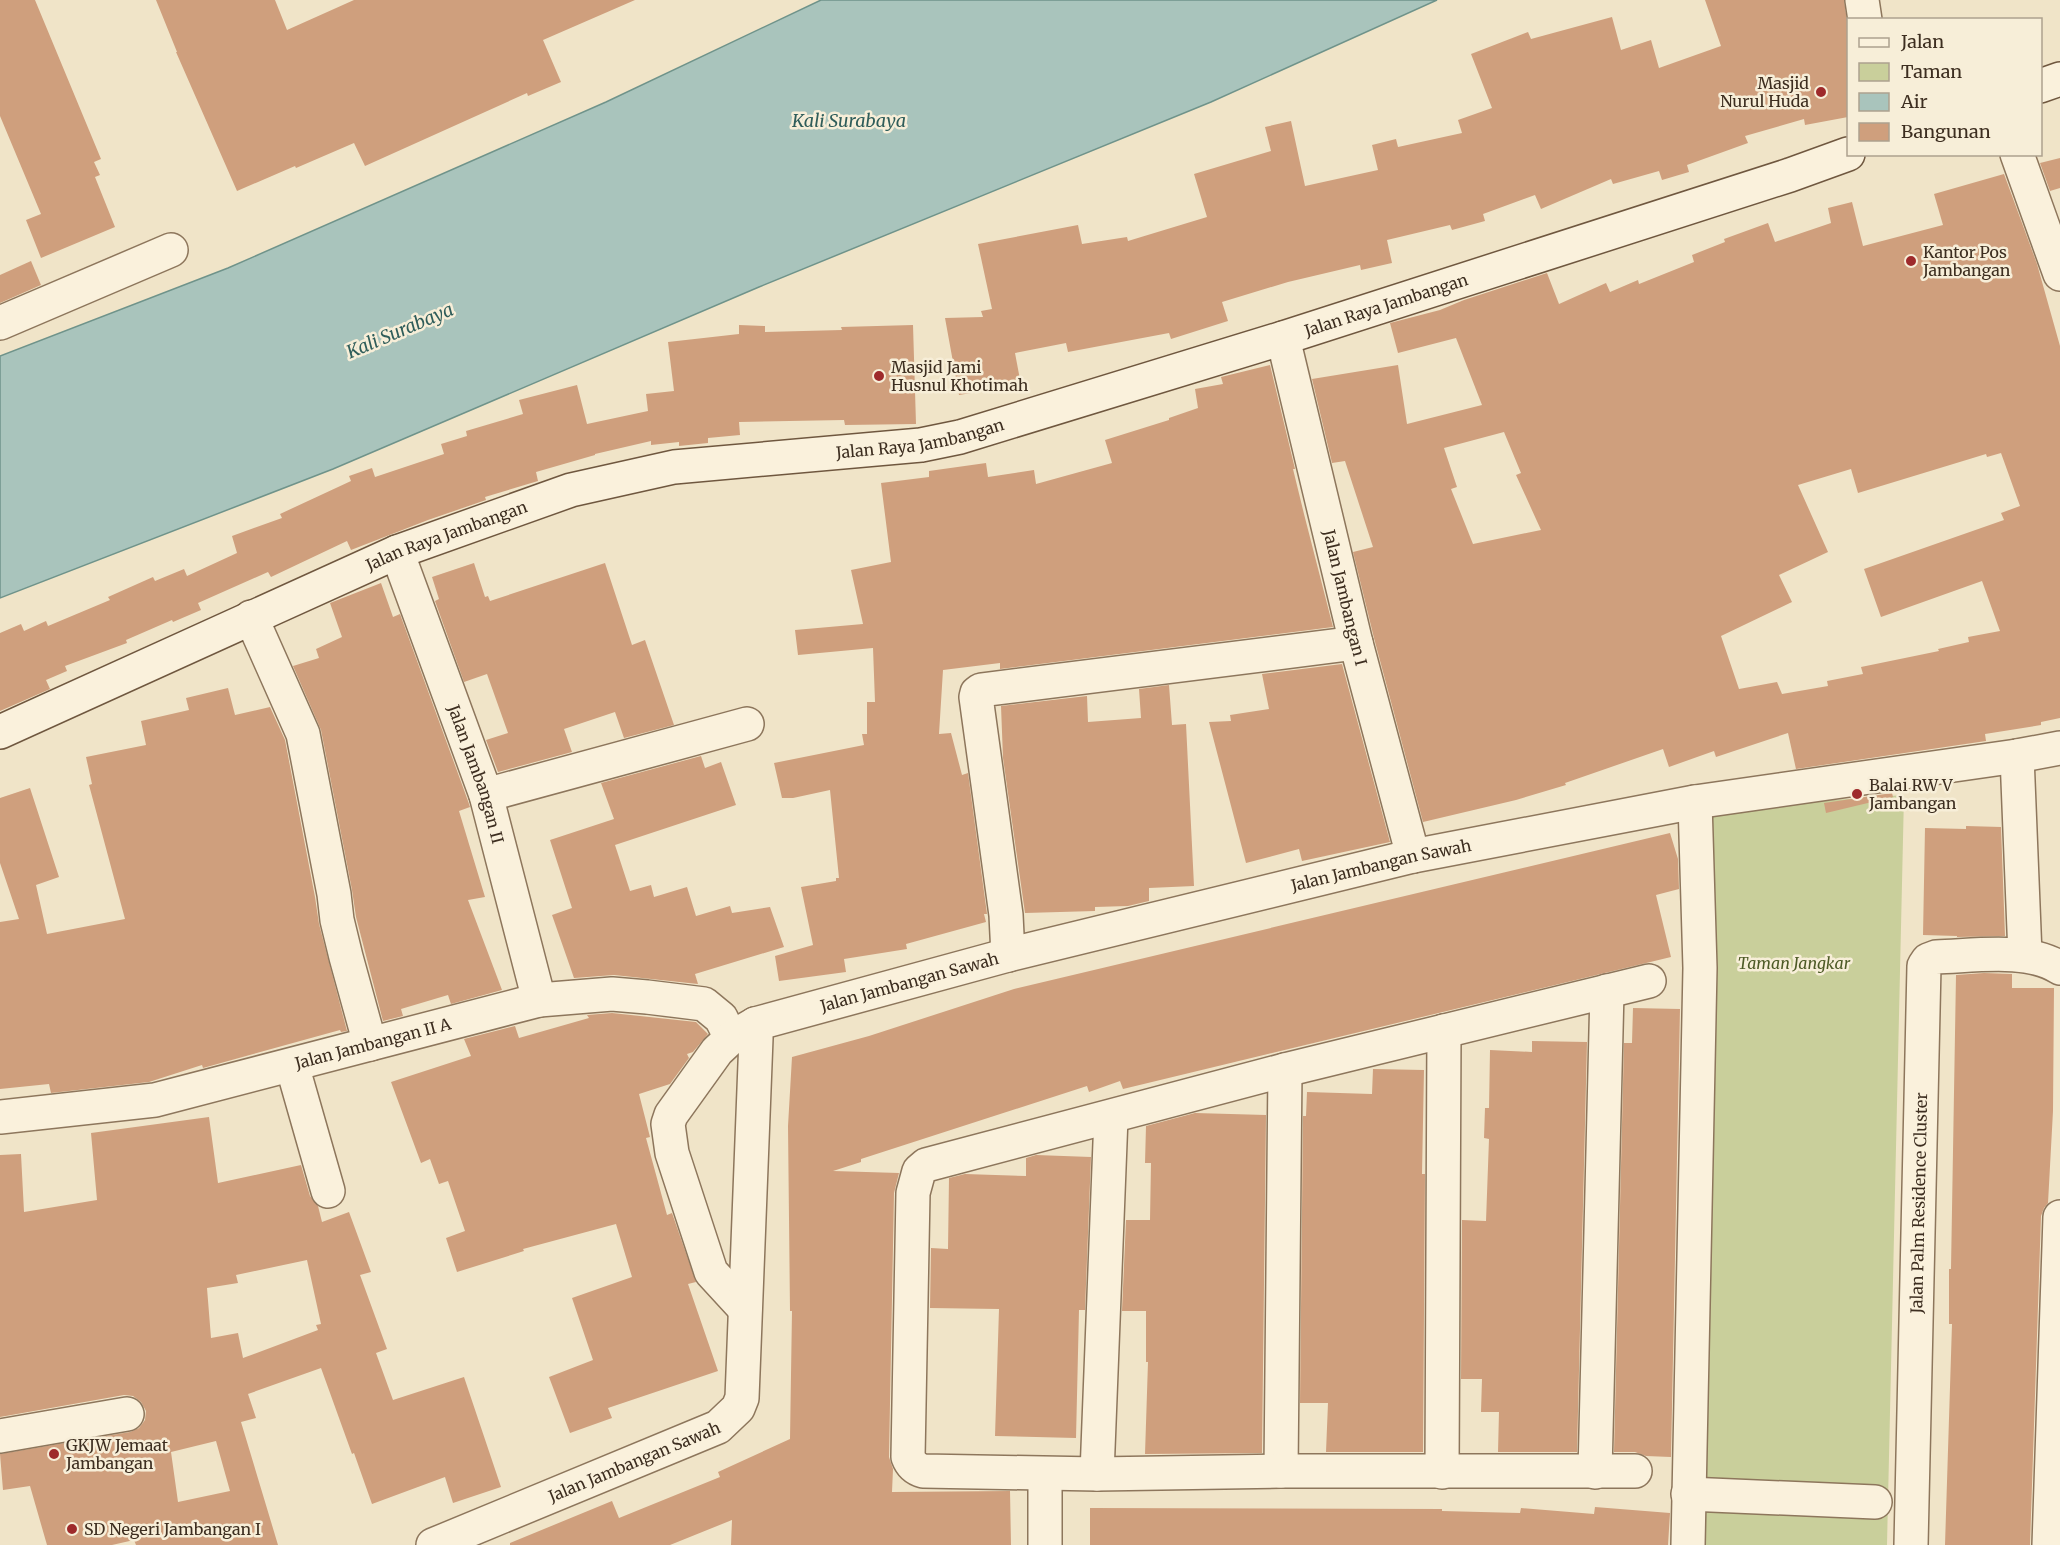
<svg xmlns="http://www.w3.org/2000/svg" width="2060" height="1545" viewBox="0 0 2060 1545" font-family="Merriweather,serif">
	<rect width="100%" height="100%" fill="#f0e4c8"/>
	<polygon fill="#c9cf9b" points="1904,795 1887,1545 1676,1545 1690,870 1679,811"/>
	<polygon fill="#a9c4bc" stroke="#6f938a" stroke-width="1.5" points="821,0 1437,0 1211,102 759,287 333,469 0,598 0,356 228,268 606,102"/>
	<g fill="#cf9f7d" fill-rule="evenodd">
		<polygon points="0,0 35,0 101,159 94,162 100,175 95,177 115,227 41,258 26,220 41,214 0,116"/>
		<polygon points="156,0 275,0 287,30 354,0 635,0 543,40 561,82 528,96 527,93 365,166 354,143 296,168 295,166 237,191 176,52 177,52"/>
		<polygon points="1705,0 1844,0 1848,28 1848,117 1805,125 1804,119 1745,136 1748,143 1687,165 1689,172 1662,180 1659,171 1613,184 1611,179 1541,209 1535,195 1483,214 1485,221 1452,230 1450,225 1387,240 1392,263 1361,270 1360,265 1288,282 1222,302 1228,321 1171,339 1169,333 1068,352 1066,343 1015,353 1021,385 959,395 945,318 983,317 981,311 992,309 978,244 1078,225 1082,244 1127,237 1128,241 1207,217 1194,174 1271,151 1265,127 1291,121 1305,186 1378,170 1372,145 1396,139 1398,147 1462,133 1458,120 1492,108 1471,54 1528,32 1531,39 1612,17 1621,50 1651,40 1659,68 1721,46"/>
		<polygon points="2060,158 2060,188 2050,191 2040,163"/>
		<path d="M 2004,174 L 2037,264 L 2060,346 L 2060,718 L 2041,722 L 2041,725 L 1985,734 L 1986,741 L 1796,769 L 1788,733 L 1716,757 L 1714,751 L 1669,767 L 1663,749 L 1565,783 L 1566,785 L 1516,800 L 1423,822 L 1374,638 L 1353,552 L 1373,547 L 1345,461 L 1332,463 L 1312,379 L 1398,365 L 1407,424 L 1482,405 L 1456,338 L 1398,353 L 1390,323 L 1440,310 L 1464,300 L 1547,273 L 1559,304 L 1606,283 L 1610,292 L 1638,280 L 1639,284 L 1694,262 L 1692,255 L 1725,242 L 1724,239 L 1768,223 L 1775,242 L 1831,223 L 1828,208 L 1852,202 L 1863,246 L 1943,225 L 1934,194 ZM 1504,432 L 1521,473 L 1516,475 L 1541,530 L 1473,544 L 1451,489 L 1457,487 L 1444,448 ZM 2001,453 L 2020,506 L 2001,513 L 2004,520 L 1864,569 L 1881,617 L 1982,581 L 2000,631 L 1968,637 L 1969,642 L 1938,649 L 1939,651 L 1861,667 L 1863,674 L 1827,681 L 1828,686 L 1782,694 L 1777,682 L 1739,689 L 1721,636 L 1792,602 L 1779,575 L 1828,552 L 1798,485 L 1851,469 L 1858,493 L 1986,454 L 1987,457 Z"/>
		<polygon points="31,261 41,285 0,303 0,275"/>
		<polygon points="739,325 765,326 765,332 842,330 841,327 913,325 916,424 845,425 844,420 739,422 740,435 708,438 708,443 679,446 679,442 651,445 651,441 595,454 595,455 536,472 538,481 485,497 486,500 428,520 351,550 347,541 271,577 268,572 198,603 201,610 173,622 172,620 126,640 127,643 65,666 67,671 46,680 50,689 0,711 0,633 21,624 24,631 46,621 48,626 110,600 108,597 153,577 155,581 184,569 187,576 237,553 232,536 282,518 280,514 351,481 349,476 372,468 375,477 444,454 441,444 467,436 466,431 523,414 519,400 577,385 587,424 648,411 646,394 674,391 668,342 739,334"/>
		<polygon points="1270,365 1295,469 1293,469 1304,514 1333,627 1000,669 1000,663 943,670 939,734 951,733 962,775 968,773 987,914 984,914 986,922 906,944 907,949 844,959 846,972 779,981 775,956 813,945 801,887 836,881 836,878 839,878 830,790 793,798 782,798 774,763 864,745 862,734 867,734 867,702 875,702 873,648 798,655 795,630 863,624 851,570 891,562 881,483 929,477 929,471 986,463 988,477 1034,470 1036,484 1112,463 1105,440 1169,420 1169,418 1198,408 1195,389 1223,384 1221,377"/>
		<polygon points="474,563 485,597 488,596 490,601 605,563 632,645 645,640 674,725 624,738 615,712 564,729 572,752 498,772 486,740 508,733 487,674 464,682 435,601 439,599 432,577"/>
		<polygon points="381,583 393,617 400,614 468,801 470,807 459,811 485,897 468,900 502,990 451,1004 448,995 401,1009 403,1016 383,1021 356,917 352,890 321,730 293,666 319,658 316,649 342,637 330,603"/>
		<polygon points="1342,664 1390,842 1302,861 1299,849 1246,863 1209,722 1231,721 1230,715 1269,709 1262,674"/>
		<polygon points="1169,685 1172,725 1186,724 1194,886 1149,888 1149,901 1128,906 1095,907 1095,911 1025,913 1003,758 1001,706 1087,696 1088,722 1141,718 1139,689"/>
		<polygon points="228,688 235,715 270,707 285,740 315,897 319,924 347,1031 341,1032 340,1030 203,1068 202,1065 149,1082 51,1093 49,1084 0,1089 0,922 19,919 0,863 0,798 30,788 59,877 36,885 47,934 125,919 89,785 92,784 86,757 146,745 141,721 189,710 186,698"/>
		<polygon points="701,756 705,768 721,762 736,805 615,845 630,891 651,885 654,897 687,887 696,916 730,906 732,913 770,907 784,947 695,974 698,984 614,975 574,978 552,915 572,908 550,840 614,819 601,783"/>
		<polygon points="1892,793 1893,797 1826,813 1824,803"/>
		<polygon points="1966,826 2001,827 2005,936 1957,937 1957,936 1923,935 1925,828 1966,829"/>
		<polygon points="1670,833 1678,859 1679,889 1656,895 1671,957 1123,1089 1120,1081 1089,1092 1087,1086 861,1159 861,1162 833,1171 899,1173 894,1193 889,1457 893,1469 892,1492 1010,1491 1011,1545 731,1545 732,1520 670,1545 510,1545 510,1543 612,1501 619,1518 720,1477 718,1472 790,1439 792,1311 790,1311 788,1126 792,1057 869,1036 1014,989"/>
		<polygon points="1984,973 2012,974 2012,988 2054,988 2053,1111 2048,1203 2044,1208 2041,1216 2030,1545 1945,1545 1952,1324 1949,1324 1949,1269 1951,1269 1956,975"/>
		<polygon points="1633,1008 1680,1009 1671,1457 1646,1456 1635,1452 1614,1452 1624,1043 1632,1043"/>
		<polygon points="612,1013 696,1022 708,1034 693,1052 687,1054 689,1058 670,1084 639,1094 650,1137 646,1138 667,1215 672,1213 696,1282 688,1284 718,1371 608,1408 612,1418 570,1433 549,1377 593,1360 572,1298 632,1277 616,1224 523,1249 524,1251 457,1272 446,1238 465,1231 448,1181 439,1184 430,1159 421,1163 391,1082 471,1056 464,1039 515,1026 519,1038 589,1018 587,1015"/>
		<polygon points="1532,1041 1587,1042 1577,1452 1498,1452 1499,1412 1481,1412 1482,1379 1461,1379 1462,1220 1486,1221 1489,1139 1484,1138 1485,1108 1489,1108 1490,1050 1532,1052"/>
		<polygon points="1373,1069 1424,1070 1422,1174 1425,1174 1423,1452 1326,1452 1328,1403 1300,1403 1303,1116 1306,1116 1307,1092 1372,1094"/>
		<polygon points="1195,1113 1266,1115 1262,1453 1145,1454 1148,1362 1146,1362 1146,1311 1122,1311 1126,1220 1150,1220 1151,1163 1145,1163 1146,1126"/>
		<path d="M 209,1117 L 218,1183 L 301,1165 L 310,1196 L 318,1206 L 322,1222 L 349,1212 L 371,1272 L 360,1275 L 387,1349 L 376,1353 L 393,1400 L 464,1377 L 501,1487 L 453,1503 L 445,1477 L 372,1504 L 354,1453 L 352,1454 L 321,1368 L 248,1394 L 256,1418 L 241,1422 L 278,1545 L 136,1545 L 134,1540 L 112,1545 L 47,1545 L 30,1486 L 3,1490 L 0,1454 L 130,1432 L 139,1428 L 145,1420 L 146,1411 L 141,1402 L 133,1396 L 124,1395 L 0,1417 L 0,1155 L 21,1154 L 24,1212 L 97,1200 L 91,1133 ZM 307,1260 L 321,1324 L 316,1325 L 318,1330 L 243,1358 L 238,1333 L 211,1338 L 207,1288 L 238,1283 L 236,1275 ZM 216,1441 L 230,1491 L 178,1502 L 171,1452 Z"/>
		<polygon points="1036,1155 1091,1157 1085,1310 1079,1310 1076,1438 995,1436 999,1309 930,1308 931,1248 948,1249 949,1178 965,1174 1026,1176 1026,1158"/>
		<polygon points="1595,1507 1670,1513 1668,1545 1090,1545 1090,1508 1442,1509 1442,1511 1520,1513 1521,1508 1594,1514"/>
	</g>
	<g fill="none" stroke-linecap="round" stroke-linejoin="round">
		<g stroke="#8d765c" stroke-width="36">
			<g id="street">
				<polyline points="1862,0 1865,20"/>
				<polyline points="2017,154 2060,274"/>
				<polyline points="0,323 171,250"/>
				<path id="s1" d="M 1283,338 L 1356,643 L 1413,856"/>
				<path id="s2" d="M 397,552 L 486,795 L 539,1000"/>
				<polyline points="251,617 303,734 334,894 337,920 346,957 370,1044"/>
				<polyline points="2017,756 2025,955"/>
				<polyline points="486,795 747,724"/>
				<polyline points="1008,955 1006,915 976,697 977,693 981,690 1356,643"/>
				<polyline points="292,1065 328,1191"/>
				<path id="s3" d="M 0,1117 L 155,1100 L 539,1000 L 612,994 L 647,997 L 704,1004 L 721,1018 L 731,1038"/>
				<path id="s4" d="M 745,1309 L 711,1272 L 672,1153 L 668,1124 L 671,1115 L 717,1051 L 731,1038 L 755,1024 L 1008,955 L 1413,856 L 1695,802 L 2017,756 L 2060,748"/>
				<polyline points="0,1436 127,1414"/>
				<polyline points="1281,1471 1285,1070"/>
				<path d="M 1635,1471 L 1281,1471 L 1097,1474 L 923,1471 C 916,1469 911,1465 908,1457 L 913,1193 L 919,1171 L 926,1165 L 1285,1070 L 1649,981"/>
				<polyline points="1442,1472 1444,1031"/>
				<polyline points="1595,1472 1607,991"/>
				<polyline points="1097,1474 1111,1117"/>
				<polyline points="1688,1494 1875,1502"/>
				<path id="s5" d="M 433,1545 L 718,1427 L 738,1408 L 742,1398 L 756,1038 L 755,1024"/>
				<polyline points="1045,1545 1045,1474"/>
				<polyline points="1688,1545 1700,968 1695,802"/>
				<path id="s6" d="M 1911,1545 L 1924,966 L 1928,960 L 1936,957 C 1974,956 2028,947 2060,968"/>
				<polyline points="2049,1545 2060,1217"/>
			</g>
		</g>
		<g stroke="#6f573f" stroke-width="36">
			<g id="secondary">
				<polyline points="2040,86 2060,79"/>
				<path id="s7" d="M 0,732 L 397,552 L 571,490 L 674,467 L 921,445 L 960,437 L 1283,338 L 1790,175 L 1848,154"/>
			</g>
		</g>
		<use href="#street" stroke="#faf1dc" stroke-width="33"/>
		<use href="#secondary" stroke="#faf1dc" stroke-width="33"/>
	</g>
	<g fill="#9e2a2b" stroke="#f7eed8" stroke-width="2">
		<circle cx="1821" cy="92" r="6"/>
		<circle cx="1911" cy="261" r="6"/>
		<circle cx="879" cy="376" r="6"/>
		<circle cx="1857" cy="794" r="6"/>
		<circle cx="54" cy="1454" r="6"/>
		<circle cx="72" cy="1529" r="6"/>
	</g>
	<g text-anchor="middle" stroke-width="5" stroke-linejoin="round" paint-order="stroke">
		<g font-size="16" fill="#3d2e20" stroke="#f7eed8" text-anchor="start">
			<text x="1809" y="89" text-anchor="end">Masjid<tspan x="1809" dy="18">Nurul Huda</tspan></text>
			<text x="1923" y="258">Kantor Pos<tspan x="1923" dy="18">Jambangan</tspan></text>
			<text x="891" y="373">Masjid Jami<tspan x="891" dy="18">Husnul Khotimah</tspan></text>
			<text x="1869" y="791">Balai RW V<tspan x="1869" dy="18">Jambangan</tspan></text>
			<text x="66" y="1451">GKJW Jemaat<tspan x="66" dy="18">Jambangan</tspan></text>
			<text x="84" y="1535">SD Negeri Jambangan I</text>
		</g>
		<g font-size="16" fill="#3d2e20" stroke="#f7eed8">
			<text dy="6" stroke="none"><textPath href="#s7" startOffset="1460">Jalan Raya Jambangan</textPath></text>
			<text dy="6" stroke="none"><textPath href="#s7" startOffset="974">Jalan Raya Jambangan</textPath></text>
			<text dy="6" stroke="none"><textPath href="#s7" startOffset="488">Jalan Raya Jambangan</textPath></text>
			<text dy="6" stroke="none"><textPath href="#s1" startOffset="267">Jalan Jambangan I</textPath></text>
			<text dy="6" stroke="none"><textPath href="#s2" startOffset="236">Jalan Jambangan II</textPath></text>
			<text dy="6" stroke="none"><textPath href="#s4" startOffset="986">Jalan Jambangan Sawah</textPath></text>
			<text dy="6" stroke="none"><textPath href="#s4" startOffset="500">Jalan Jambangan Sawah</textPath></text>
			<text dy="6" stroke="none"><textPath href="#s3" startOffset="381">Jalan Jambangan II A</textPath></text>
			<text dy="6" stroke="none"><textPath href="#s6" startOffset="342">Jalan Palm Residence Cluster</textPath></text>
			<text dy="6" stroke="none"><textPath href="#s5" startOffset="218">Jalan Jambangan Sawah</textPath></text>
		</g>
		<g font-size="16" font-style="italic" fill="#4d5a26" stroke="#f7eed8">
			<text x="1794" y="969">Taman Jangkar</text>
		</g>
		<g font-size="18" font-style="italic" fill="#2f5d5a" stroke="#f7eed8">
			<text x="849" y="127">Kali Surabaya</text>
			<text transform="translate(400 331) rotate(-23)" y="6">Kali Surabaya</text>
		</g>
	</g>
	<rect x="1847" y="18" width="195" height="138" fill="#f7eed8" stroke="#ada18e" stroke-width="1.5"/>
	<rect x="1859" y="38" width="30" height="9" fill="#faf1dc" stroke="#ada18e" stroke-width="1.5"/>
	<text x="1901" y="48" font-size="18" fill="#3d2e20">Jalan</text>
	<rect x="1859" y="63" width="30" height="18" fill="#c9cf9b" stroke="#ada18e" stroke-width="1.5"/>
	<text x="1901" y="78" font-size="18" fill="#3d2e20">Taman</text>
	<rect x="1859" y="93" width="30" height="18" fill="#a9c4bc" stroke="#ada18e" stroke-width="1.5"/>
	<text x="1901" y="108" font-size="18" fill="#3d2e20">Air</text>
	<rect x="1859" y="123" width="30" height="18" fill="#cf9f7d" stroke="#ada18e" stroke-width="1.5"/>
	<text x="1901" y="138" font-size="18" fill="#3d2e20">Bangunan</text>
</svg>
